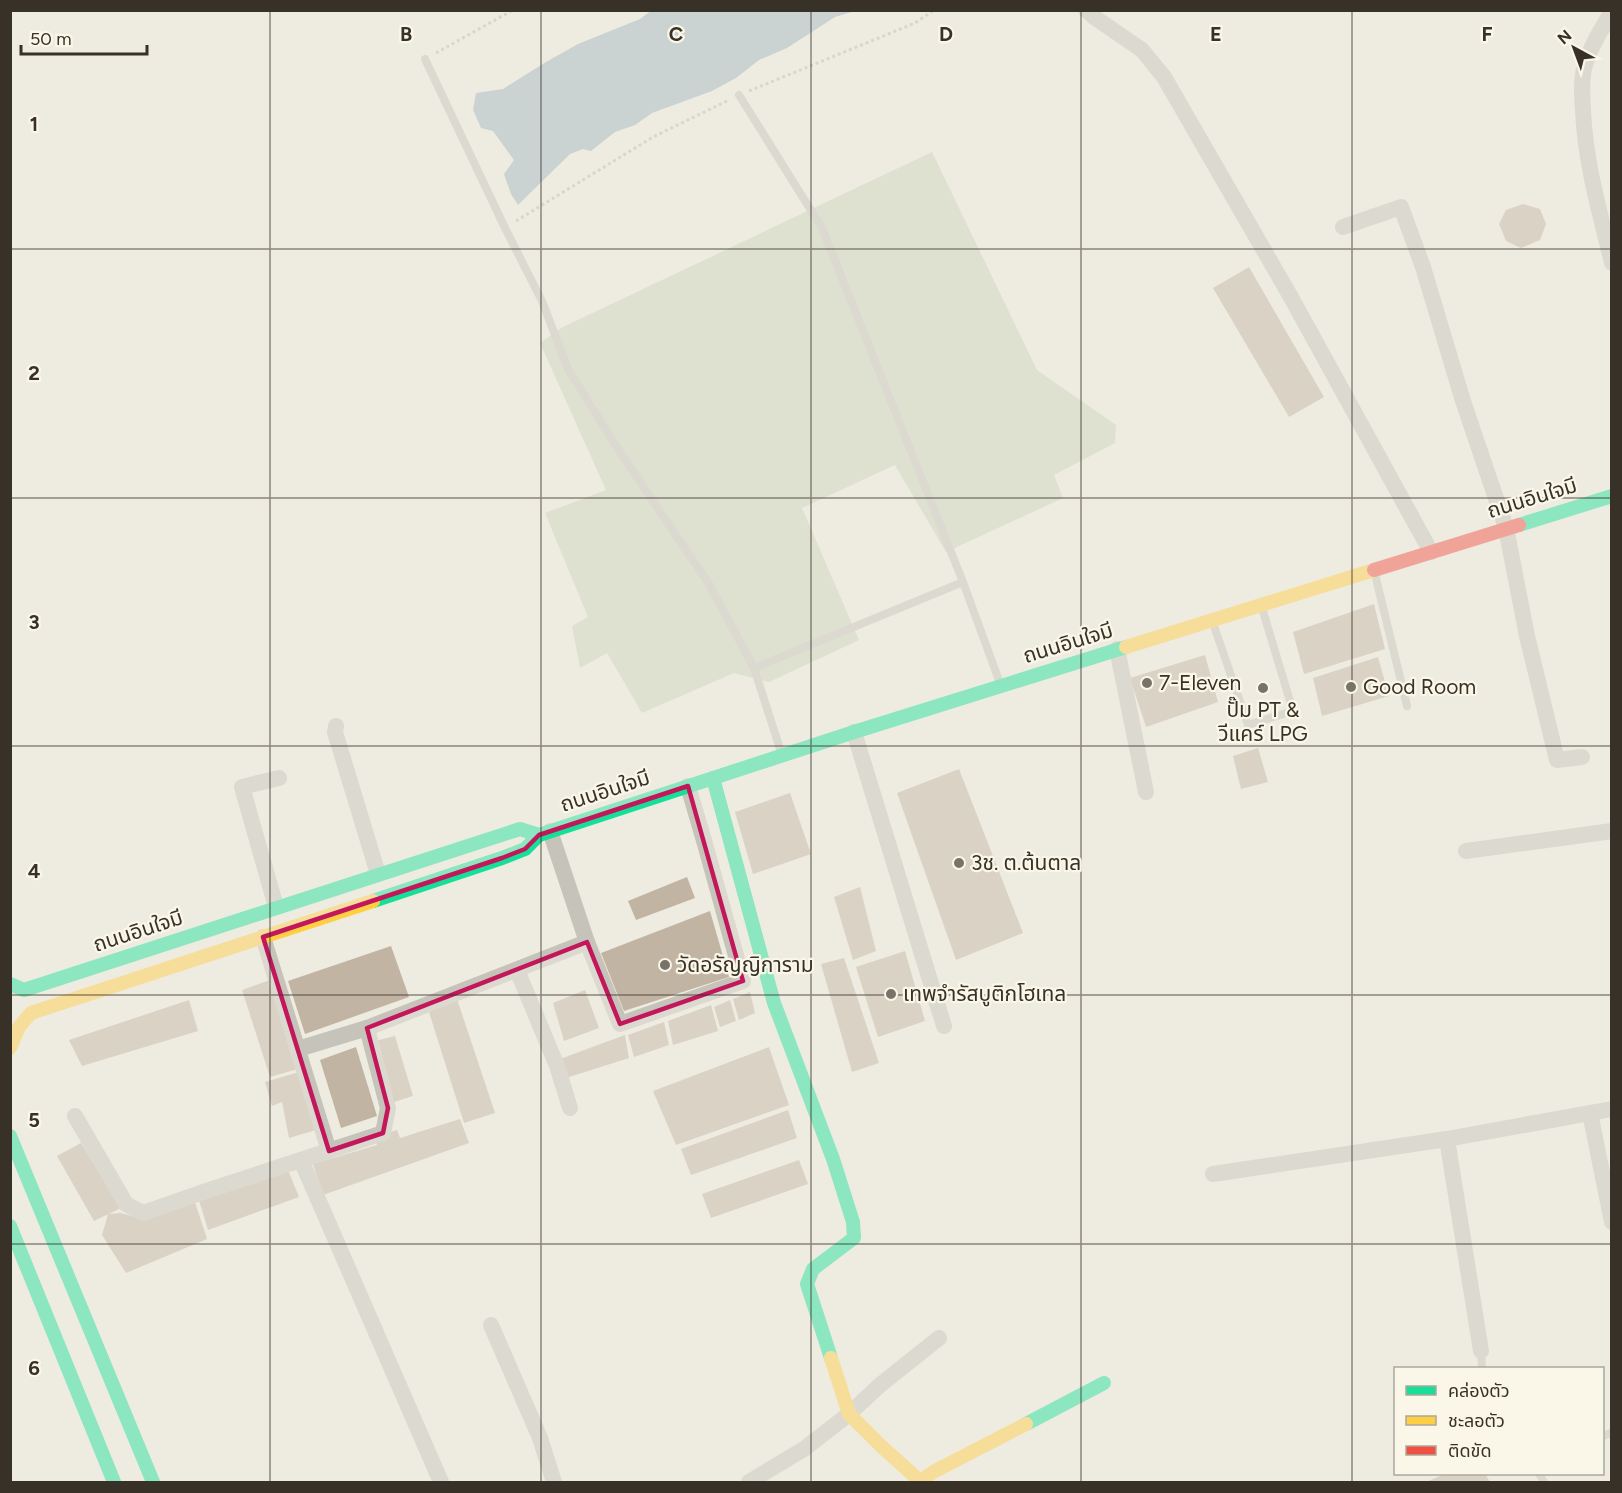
<svg xmlns="http://www.w3.org/2000/svg" width="1622" height="1493" viewBox="0 0 1622 1493" font-family="Figtree,'Noto Sans Thai',sans-serif">
	<rect width="100%" height="100%" fill="#eeebe1"/>
	<polygon fill="#c9d4ba" points="932,152 1037,370 1116,425 1115,443 1054,475 1063,498 946,552 895,465 802,508 859,640 769,682 734,673 642,713 607,653 580,668 572,626 588,617 545,513 606,490 540,343 563,327"/>
	<polygon fill="#9db6bf" points="652,10 855,11 835,17 787,48 759,60 736,78 712,91 652,113 635,125 615,132 591,151 583,149 570,154 518,205 511,194 504,174 514,160 493,131 481,128 473,110 476,93 503,89 546,62 578,44 640,19"/>
	<g fill="#c2b4a2">
		<polygon points="1523,204 1540,209 1546,224 1540,240 1521,248 1506,241 1499,224 1506,210"/>
		<polygon points="1249,267 1324,397 1289,417 1213,288"/>
		<polygon points="1374,604 1385,649 1304,674 1293,632"/>
		<polygon points="1205,655 1218,702 1146,727 1130,678"/>
		<polygon points="1378,657 1389,696 1322,716 1313,678"/>
		<polygon points="1258,748 1268,782 1241,789 1233,756"/>
		<polygon points="959,769 1023,933 956,960 897,793"/>
		<polygon points="790,793 811,854 753,874 735,812"/>
		<polygon points="687,877 695,898 636,920 628,901"/>
		<polygon points="860,887 876,951 853,960 834,897"/>
		<polygon points="710,911 729,977 624,1011 601,953"/>
		<polygon points="391,946 409,997 305,1034 288,981"/>
		<polygon points="905,951 925,1021 878,1037 856,967"/>
		<polygon points="844,958 879,1063 852,1072 821,964"/>
		<polygon points="270,980 298,1069 270,1077 242,990"/>
		<polygon points="585,990 599,1028 564,1041 553,1003"/>
		<polygon points="750,992 755,1013 739,1020 733,999"/>
		<polygon points="457,999 495,1113 464,1123 428,1009"/>
		<polygon points="189,1000 198,1031 82,1066 69,1040"/>
		<polygon points="730,1000 736,1021 720,1027 714,1007"/>
		<polygon points="711,1005 718,1031 673,1045 668,1021"/>
		<polygon points="664,1022 669,1045 634,1057 628,1035"/>
		<polygon points="625,1035 629,1058 566,1078 560,1059"/>
		<polygon points="395,1036 413,1096 394,1102 375,1041"/>
		<polygon points="356,1047 377,1116 341,1128 320,1060"/>
		<polygon points="769,1047 789,1105 676,1145 653,1091"/>
		<polygon points="299,1072 316,1130 289,1138 282,1102 272,1106 265,1082"/>
		<polygon points="788,1110 797,1138 691,1175 681,1149"/>
		<polygon points="460,1119 469,1143 323,1195 313,1164 377,1145 374,1138 397,1130 400,1138"/>
		<polygon points="81,1143 121,1208 94,1221 57,1156"/>
		<polygon points="799,1160 808,1184 711,1218 702,1194"/>
		<polygon points="288,1170 299,1197 208,1230 198,1197"/>
		<polygon points="195,1202 207,1239 126,1273 102,1235 108,1214 121,1213 139,1218"/>
		<polygon points="1445,1474 1485,1474 1490,1482 1426,1482"/>
	</g>
	<g fill="none" stroke-linecap="round" stroke-linejoin="round">
		<g stroke="#bfbcb3" stroke-width="3" stroke-dasharray="3 3" stroke-linecap="butt">
			<polyline points="436,53 513,10"/>
			<polyline points="749,91 915,23 934,10"/>
			<polyline points="516,221 653,137 729,100"/>
		</g>
		<g stroke="#c6c3ba" stroke-width="8">
			<polyline points="425,59 505,228 542,301 568,369 614,443 709,584 754,668 782,755"/>
			<polyline points="739,95 822,228 963,582 754,668"/>
			<polyline points="1374,570 1407,706"/>
			<polyline points="963,582 1001,686"/>
			<polyline points="1213,623 1248,725 1293,711 1262,608"/>
			<polyline points="1481,1351 1482,1368"/>
			<polyline points="1602,1437 1612,1432"/>
			<polyline points="1539,1474 1544,1482"/>
		</g>
		<g stroke="#c6c3ba" stroke-width="16">
			<polyline points="1086,10 1094,17 1142,50 1164,77 1292,299 1431,552"/>
			<path d="M 1612,11 C 1602,29 1589,48 1584,69 C 1581,82 1582,96 1583,110 C 1585,162 1600,213 1612,263"/>
			<polyline points="1343,227 1401,207 1423,267 1463,401 1506,528 1527,636 1557,760 1582,757"/>
			<polyline points="1117,649 1146,792"/>
			<polyline points="336,726 335,732 378,874"/>
			<polyline points="854,732 944,1026"/>
			<polyline points="1466,851 1612,831"/>
			<polyline points="276,907 242,787 279,778"/>
			<polyline points="263,937 329,1151"/>
			<polyline points="587,942 620,1024 743,981 705,844 688,786"/>
			<polyline points="517,970 557,1066 570,1108"/>
			<polyline points="298,1049 367,1028 587,942 550,831"/>
			<polyline points="1590,1113 1612,1222"/>
			<polyline points="75,1116 126,1204 143,1213 212,1189 383,1133 388,1108 367,1028"/>
			<polyline points="301,1160 441,1482"/>
			<polyline points="1213,1174 1447,1139"/>
			<polyline points="491,1325 540,1438 554,1482"/>
			<polyline points="1481,1351 1447,1139 1612,1109"/>
			<polyline points="749,1482 804,1449 849,1414 880,1385 939,1338"/>
		</g>
		<g stroke="#16e098" stroke-width="14">
			<polyline points="1519,525 1612,496"/>
			<polyline points="713,778 774,1003 833,1159 853,1222 854,1238 813,1269 807,1284 831,1358"/>
			<polyline points="373,901 502,858 525,849 539,835 854,732 1126,647"/>
			<polyline points="10,984 24,990 520,829 539,835"/>
			<polyline points="10,1136 153,1482"/>
			<polyline points="10,1226 114,1482"/>
			<polyline points="1026,1424 1104,1383"/>
		</g>
		<g stroke="#ffcf43" stroke-width="14">
			<polyline points="1126,647 1374,570"/>
			<polyline points="10,1048 19,1027 31,1013 373,901"/>
			<polyline points="831,1358 849,1414 881,1446 920,1481 935,1471 1026,1424"/>
		</g>
		<polyline stroke="#f24e42" stroke-width="14" points="1374,570 1519,525"/>
	</g>
	<path d="M0 0H1622V1493H0ZM 688,786 L 743,981 L 620,1024 L 587,942 L 367,1028 L 388,1108 L 383,1133 L 329,1151 L 263,937 L 502,858 L 525,849 L 539,835 Z" fill="#eeebe1" fill-opacity=".55" fill-rule="evenodd"/>
	<path fill="none" stroke="#c2185b" stroke-width="4.5" stroke-linejoin="round" d="M 688,786 L 743,981 L 620,1024 L 587,942 L 367,1028 L 388,1108 L 383,1133 L 329,1151 L 263,937 L 502,858 L 525,849 L 539,835 Z"/>
	<path fill="none" stroke="#383128" stroke-width="1.5" stroke-opacity="0.55" d="M 270,10 L 270,1482M 541,10 L 541,1482M 811,10 L 811,1482M 1081,10 L 1081,1482M 1352,10 L 1352,1482M 10,249 L 1612,249M 10,498 L 1612,498M 10,746 L 1612,746M 10,995 L 1612,995M 10,1244 L 1612,1244"/>
	<g fill="#787269" stroke="#faf7e9" stroke-width="2">
		<circle cx="1147" cy="683" r="6"/>
		<circle cx="1351" cy="687" r="6"/>
		<circle cx="1263" cy="688" r="6"/>
		<circle cx="959" cy="863" r="6"/>
		<circle cx="665" cy="965" r="6"/>
		<circle cx="891" cy="994" r="6"/>
	</g>
	<g text-anchor="middle" stroke-width="4.5" stroke-linejoin="round" paint-order="stroke">
		<g font-size="21" fill="#383128" stroke="#faf7e9">
			<text transform="translate(1532 498) rotate(-17)" y="7">ถนนอินใจมี</text>
			<text transform="translate(1068 643) rotate(-17)" y="7">ถนนอินใจมี</text>
			<text transform="translate(605 791) rotate(-18)" y="7">ถนนอินใจมี</text>
			<text transform="translate(138 931) rotate(-18)" y="7">ถนนอินใจมี</text>
		</g>
		<g font-size="21" fill="#383128" stroke="#faf7e9" text-anchor="start">
			<text x="1159" y="690">7-Eleven</text>
			<text x="1363" y="694">Good Room</text>
			<text x="1263" y="717" text-anchor="middle">ปั๊ม PT &amp;<tspan x="1263" dy="24">วีแคร์ LPG</tspan></text>
			<text x="971" y="870">3ช. ต.ต้นตาล</text>
			<text x="677" y="972">วัดอรัญญิการาม</text>
			<text x="903" y="1001">เทพจำรัสบูติกโฮเทล</text>
		</g>
	</g>
	<g font-size="20" text-anchor="middle" font-weight="bold" fill="#383128" stroke="#faf7e9" stroke-width="4.5" stroke-linejoin="round" paint-order="stroke">
		<text x="406" y="41">B</text>
		<text x="676" y="41">C</text>
		<text x="946" y="41">D</text>
		<text x="1216" y="41">E</text>
		<text x="1487" y="41">F</text>
		<text x="34" y="131">1</text>
		<text x="34" y="380">2</text>
		<text x="34" y="629">3</text>
		<text x="34" y="878">4</text>
		<text x="34" y="1127">5</text>
		<text x="34" y="1375">6</text>
	</g>
	<rect width="1622" height="1493" fill="none" stroke="#383128" stroke-width="24"/>
	<rect x="1394" y="1367" width="210" height="108" fill="#faf7e9" stroke="#aca89c" stroke-width="1.5"/>
	<rect x="1406" y="1386" width="30" height="9" fill="#16e098" stroke="#aca89c" stroke-width="1.5"/>
	<text x="1448" y="1397" font-size="18" fill="#383128">คล่องตัว</text>
	<rect x="1406" y="1416" width="30" height="9" fill="#ffcf43" stroke="#aca89c" stroke-width="1.5"/>
	<text x="1448" y="1427" font-size="18" fill="#383128">ชะลอตัว</text>
	<rect x="1406" y="1446" width="30" height="9" fill="#f24e42" stroke="#aca89c" stroke-width="1.5"/>
	<text x="1448" y="1457" font-size="18" fill="#383128">ติดขัด</text>
	<g transform="translate(1574 48) rotate(319)" stroke="#faf7e9" stroke-width="4.5" paint-order="stroke">
	<path d="M0-4.5L10 22L0 15L-10 22Z" fill="#383128"/>
	<text y="-9" font-size="16" font-weight="bold" text-anchor="middle" fill="#383128">N</text>
	</g>
	<path d="M21 45v9h126v-9" fill="none" stroke="#383128" stroke-width="3"/>
	<text x="30" y="45" font-size="18" fill="#383128" stroke="#faf7e9" stroke-width="4.5" paint-order="stroke">50 m</text>
</svg>
